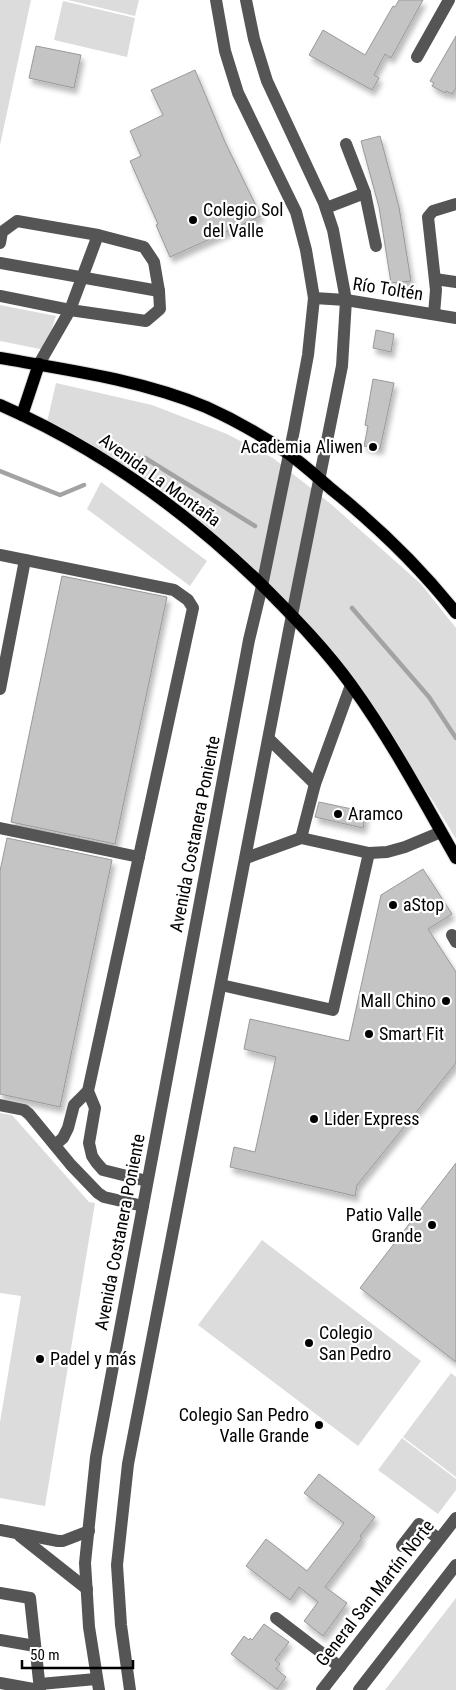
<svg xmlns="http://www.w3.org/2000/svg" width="456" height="1690" viewBox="0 0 456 1690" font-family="'Roboto Condensed',sans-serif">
	<defs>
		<filter id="shadow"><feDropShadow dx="3" dy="5.5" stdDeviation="2.5" flood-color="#0004"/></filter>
	</defs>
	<rect width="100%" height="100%" fill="#fff"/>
	<g fill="#dcdcdc">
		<polygon points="0,0 31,0 0,145"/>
		<polygon points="68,0 139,0 135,16"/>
		<polygon points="63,1 135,18 127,57 54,40"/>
		<polygon points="0,305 56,316 45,350 0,341"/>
		<polygon points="56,383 152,405 227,434 273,458 332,505 421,584 456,628 456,839 431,798 310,632 232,554 47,422"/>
		<polygon points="101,482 207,561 190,586 87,509"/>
		<polygon points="0,1113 12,1115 89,1202 95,1203 45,1506 0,1498 0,1422 21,1296 0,1293"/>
		<polygon points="262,1240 421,1361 358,1446 198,1325"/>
		<polygon points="451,1373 456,1377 456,1477 403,1437 427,1405 430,1407 427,1405"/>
		<polygon points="402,1438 456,1479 456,1490 438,1514 378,1470"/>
		<polygon points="456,1598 456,1690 385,1690"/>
	</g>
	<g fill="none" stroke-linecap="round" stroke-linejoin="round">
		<g stroke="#a3a3a3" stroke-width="4.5">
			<polyline points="118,463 145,458 255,526"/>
			<polyline points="0,471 60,495 84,485"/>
			<polyline points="352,608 429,697 456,738"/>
		</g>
	</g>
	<g fill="#c4c4c4" stroke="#999" filter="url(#shadow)">
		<polygon points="399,0 423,0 391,58 385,54 374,75 379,78 372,90 309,55 323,30 365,55 393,6 395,7"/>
		<polygon points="456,36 456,88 452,94 446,91 445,93 432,86 434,83 430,81"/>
		<polygon points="36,46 81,55 74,88 29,78"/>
		<polygon points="195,70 225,142 261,216 170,257 156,225 158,224 130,161 141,156 130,131 163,115 151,90"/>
		<polygon points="380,136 399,207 411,281 391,283 379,207 361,141"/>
		<polygon points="376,330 394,334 391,352 373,348"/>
		<polygon points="373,379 394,383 380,449 364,446 368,426 365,425"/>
		<polygon points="62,576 167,597 115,844 11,822"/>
		<polygon points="319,802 366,812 363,828 315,817"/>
		<polygon points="7,838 112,860 60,1107 0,1094 0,871"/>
		<polygon points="423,869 452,914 428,929 456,972 456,1063 357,1185 355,1196 230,1167 234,1147 255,1152 276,1057 244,1049 250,1019 349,1041 381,895"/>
		<polygon points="456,1163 456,1362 360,1288"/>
		<polygon points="319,1474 375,1517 360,1536 362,1538 325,1587 347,1603 323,1636 304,1621 318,1602 299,1587 290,1600 246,1566 266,1539 307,1571 344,1523 304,1493"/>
		<polygon points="264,1624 289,1642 275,1660 280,1664 276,1669 286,1677 277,1689 231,1654 244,1636 249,1640 250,1638 252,1640"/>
	</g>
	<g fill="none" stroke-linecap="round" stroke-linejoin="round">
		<g stroke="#dbdbdb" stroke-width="14">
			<g id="major">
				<path d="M 0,358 C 69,370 141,380 206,407 C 235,420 263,436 289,454 C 303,464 316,476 330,488 C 376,525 419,566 456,613"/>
				<path d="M 0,405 C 99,448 187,512 264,587 C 295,618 326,650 352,686 C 391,740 423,800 456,858"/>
				<polyline points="22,415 39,364"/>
			</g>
		</g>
		<g stroke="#555" stroke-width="12">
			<polyline points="417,57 449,0"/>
			<polyline points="346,144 365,193 376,246"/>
			<polyline points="326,208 365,193"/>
			<polyline points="0,243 2,232 17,221 98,235 144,247 154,262 159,291 160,309 146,321 70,310 0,296"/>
			<polyline points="0,263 159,291"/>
			<polyline points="435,279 456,282"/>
			<polyline points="314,298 346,300 456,318"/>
			<polyline points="434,314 436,290 428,217 433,211 456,204"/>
			<polyline points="39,364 70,310 98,235"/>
			<polyline points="0,555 174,590 188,600 193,608 88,1091 95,1108 89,1143 92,1156 96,1162 103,1170 147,1181"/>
			<polyline points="0,689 25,560"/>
			<polyline points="269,739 315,784"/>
			<polyline points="0,828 139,857"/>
			<polyline points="301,838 315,784 351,685"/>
			<polyline points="246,858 301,838 369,853 387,852 405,847 441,832"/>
			<polyline points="452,935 456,942"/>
			<polyline points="221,985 333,1010 369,853"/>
			<polyline points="0,1105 24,1110 29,1114 71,1165 98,1193 104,1197 143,1206"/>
			<polyline points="55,1145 63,1138 68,1128 74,1105 88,1091"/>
			<polyline points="0,1530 58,1541 63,1541 89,1531"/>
			<polyline points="20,1536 87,1589"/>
			<polyline points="402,1546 419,1524 439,1539"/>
			<polyline points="0,1593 30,1598 40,1690"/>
			<polyline points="276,1618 340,1667"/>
			<polyline points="0,1640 35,1646"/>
			<polyline points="0,1683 39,1690"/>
			<polyline points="40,1684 96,1679"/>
			<polyline points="99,1690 89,1627 85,1563 96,1457 249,640 262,586 294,430 308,355 314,298 306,250 296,212 238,93 225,51 216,0"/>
			<polyline points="130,1690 121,1625 117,1565 128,1464 292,615 342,366 346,300 333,230 324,203 267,81 254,39 246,0"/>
			<polyline points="322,1690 456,1518"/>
			<polyline points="359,1690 456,1565"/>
		</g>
		<use href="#major" stroke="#000" stroke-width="12"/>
	</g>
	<g fill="#000" stroke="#fff" stroke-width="2">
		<circle cx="193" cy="220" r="5"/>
		<circle cx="373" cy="447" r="5"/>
		<circle cx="338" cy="814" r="5"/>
		<circle cx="393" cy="905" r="5"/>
		<circle cx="446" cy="1001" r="5"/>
		<circle cx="369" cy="1034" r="5"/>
		<circle cx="314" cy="1119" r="5"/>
		<circle cx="432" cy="1225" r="5"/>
		<circle cx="309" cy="1343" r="5"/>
		<circle cx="40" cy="1359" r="5"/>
		<circle cx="319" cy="1425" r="5"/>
	</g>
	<g text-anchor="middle" stroke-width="4.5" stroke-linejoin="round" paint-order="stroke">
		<g font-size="18" fill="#000" stroke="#fff" text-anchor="start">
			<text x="203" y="216">Colegio Sol<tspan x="203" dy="21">del Valle</tspan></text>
			<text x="363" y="453" text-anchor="end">Academia Aliwen</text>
			<text x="348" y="820">Aramco</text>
			<text x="403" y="911">aStop</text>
			<text x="436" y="1007" text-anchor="end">Mall Chino</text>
			<text x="379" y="1040">Smart Fit</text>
			<text x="324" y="1125">Lider Express</text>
			<text x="422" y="1221" text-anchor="end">Patio Valle<tspan x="422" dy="21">Grande</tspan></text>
			<text x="319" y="1339">Colegio<tspan x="319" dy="21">San Pedro</tspan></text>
			<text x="50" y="1365">Padel y más</text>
			<text x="309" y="1421" text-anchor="end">Colegio San Pedro<tspan x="309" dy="21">Valle Grande</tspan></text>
		</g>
		<g font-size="18" fill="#000" stroke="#fff">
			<text transform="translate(388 289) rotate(9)" y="6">Río Toltén</text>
			<text transform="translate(160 480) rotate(36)" y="6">Avenida La Montaña</text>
			<text transform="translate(195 834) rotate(-79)" y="6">Avenida Costanera Poniente</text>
			<text transform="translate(120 1232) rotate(-79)" y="6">Avenida Costanera Poniente</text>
			<text transform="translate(375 1593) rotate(-52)" y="6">General San Martín Norte</text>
		</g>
	</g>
	<path d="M22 1660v8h111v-8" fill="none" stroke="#000000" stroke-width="2.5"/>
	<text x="30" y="1660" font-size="15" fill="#000000" stroke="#ffffff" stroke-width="4" paint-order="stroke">50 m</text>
</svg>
